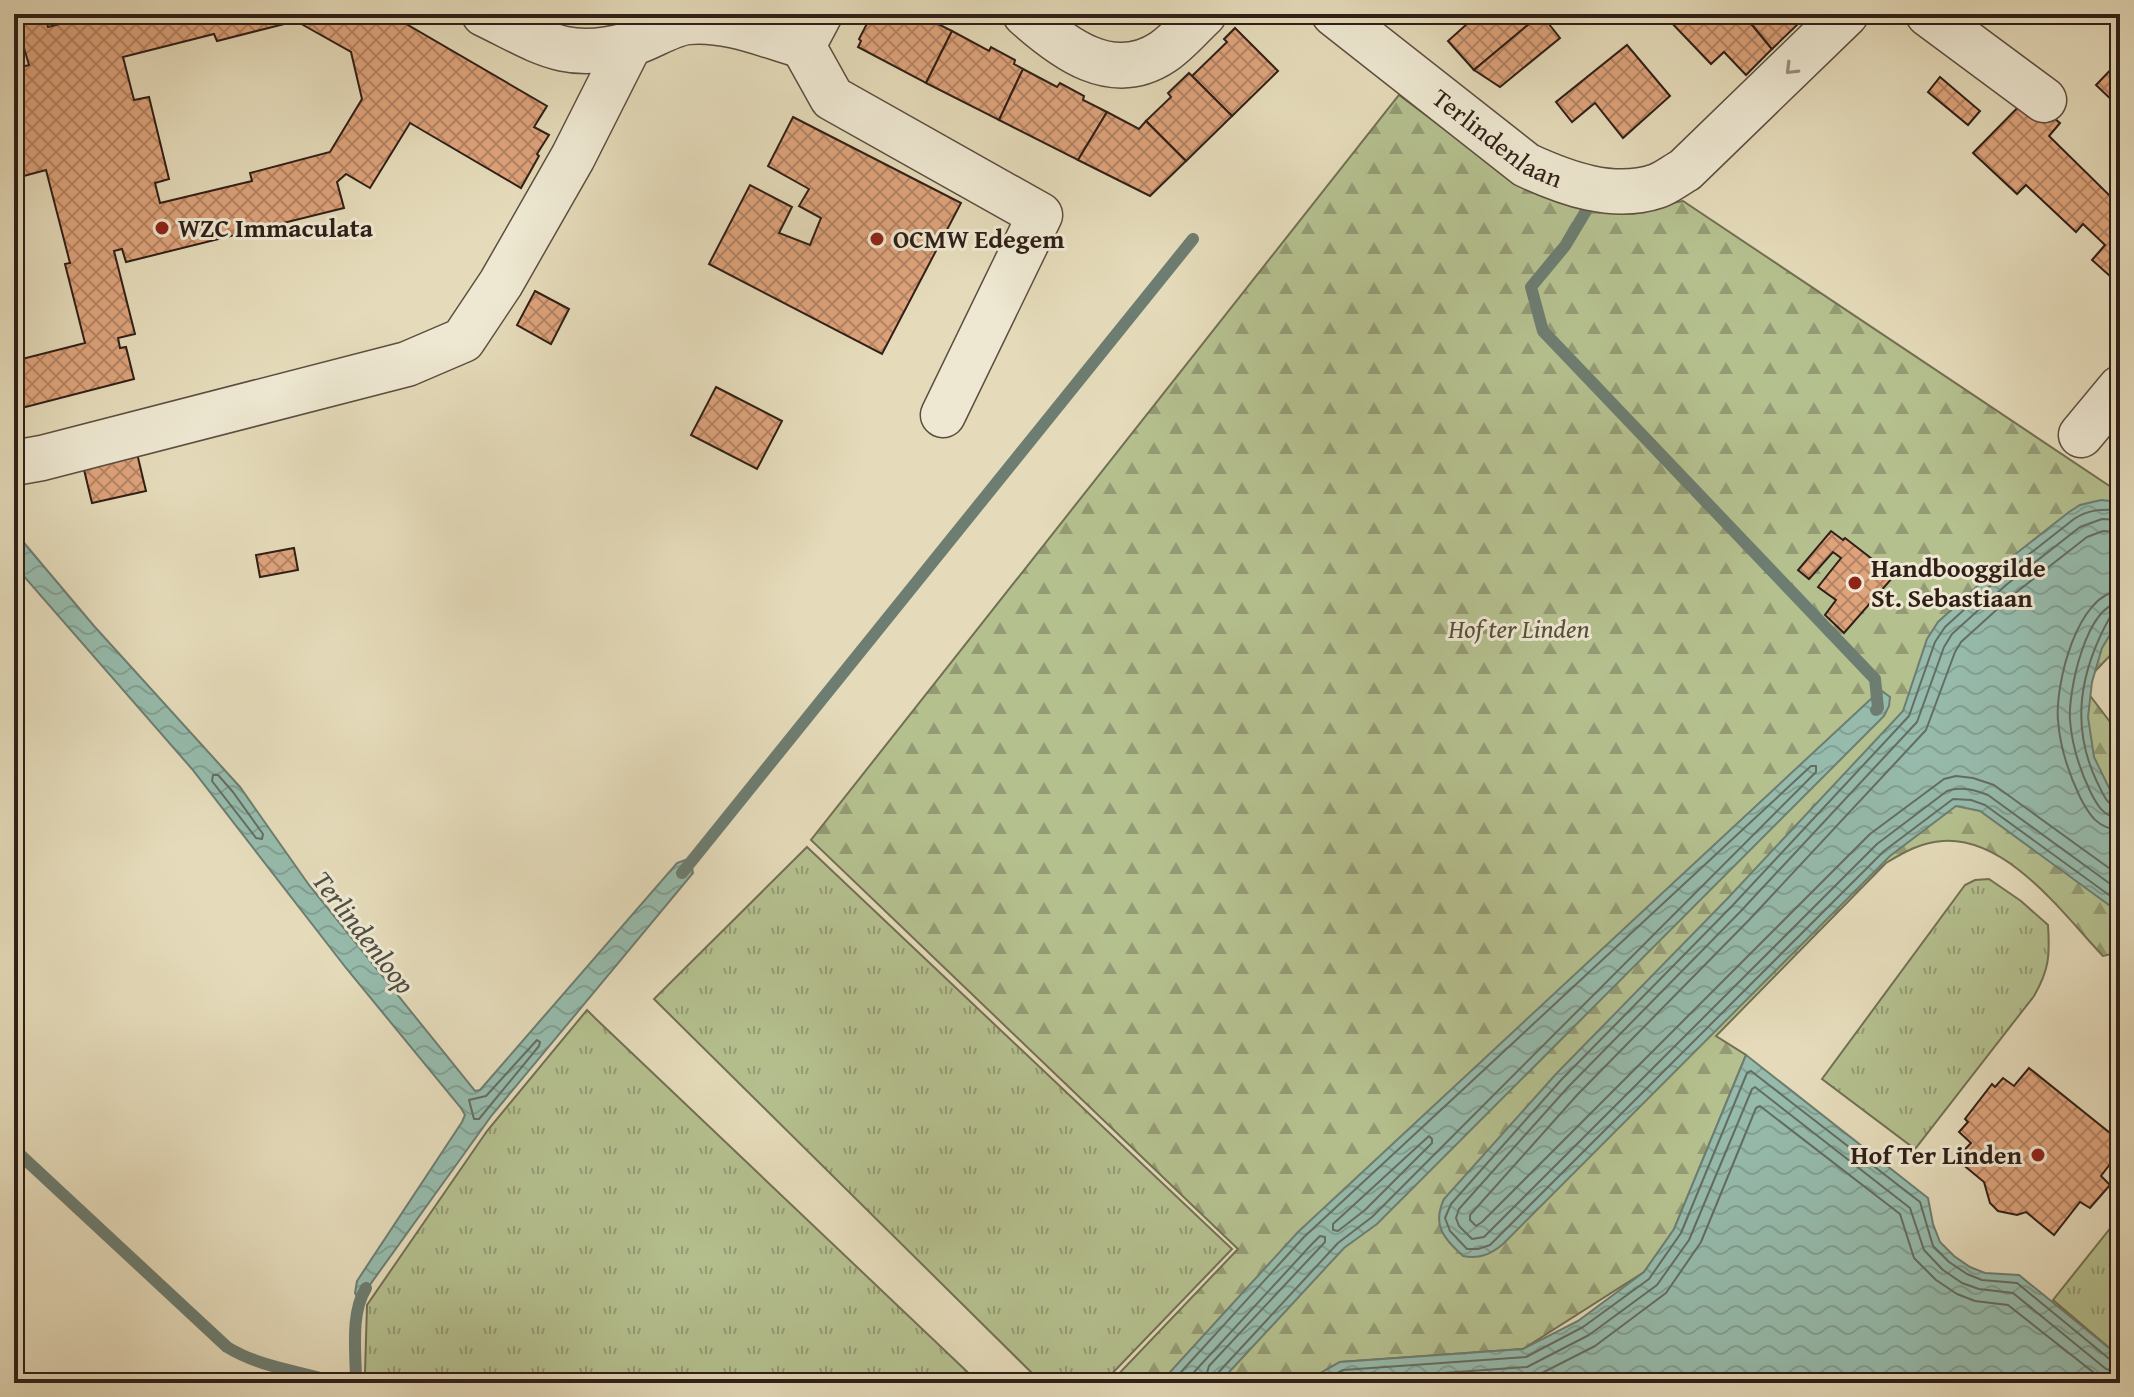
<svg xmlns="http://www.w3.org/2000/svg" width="2134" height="1397" viewBox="0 0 2134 1397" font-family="'Gentium Book Plus',serif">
	<defs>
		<pattern id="grass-tufts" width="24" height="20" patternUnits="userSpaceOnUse" patternTransform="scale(2)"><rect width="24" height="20" fill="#b5c08f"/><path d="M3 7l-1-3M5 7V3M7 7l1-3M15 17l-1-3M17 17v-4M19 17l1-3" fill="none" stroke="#949b74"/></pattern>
		<pattern id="forest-firs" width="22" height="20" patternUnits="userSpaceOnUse" patternTransform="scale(2)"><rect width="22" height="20" fill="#b5c08f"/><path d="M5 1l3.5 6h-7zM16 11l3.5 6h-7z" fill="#949b74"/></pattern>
		<pattern id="water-waves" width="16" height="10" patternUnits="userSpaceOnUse" patternTransform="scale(2)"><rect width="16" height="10" fill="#96bbac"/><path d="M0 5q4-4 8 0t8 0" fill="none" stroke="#82a093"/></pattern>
		<pattern id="building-cross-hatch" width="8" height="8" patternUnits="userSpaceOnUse" patternTransform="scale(2)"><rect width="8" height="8" fill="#dea37b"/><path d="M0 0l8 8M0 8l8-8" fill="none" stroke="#b48464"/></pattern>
	</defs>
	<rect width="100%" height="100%" fill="#e5dbba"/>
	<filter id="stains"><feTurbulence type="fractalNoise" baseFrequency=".0025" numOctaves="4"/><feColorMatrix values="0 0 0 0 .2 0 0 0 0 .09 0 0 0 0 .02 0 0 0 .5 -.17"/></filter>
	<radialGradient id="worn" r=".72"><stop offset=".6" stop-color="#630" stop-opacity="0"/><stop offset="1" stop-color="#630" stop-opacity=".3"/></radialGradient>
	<g fill="url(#grass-tufts)" stroke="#727054" stroke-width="2">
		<polygon points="807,847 1232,1249 1103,1383 1042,1383 654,999"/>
		<path d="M 1989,879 L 2021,901 L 2048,925 C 2050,956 2049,970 2034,996 L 1915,1149 L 1822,1079 L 1965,885 L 1975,880 Z"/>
		<polygon points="587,1010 596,1019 979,1383 390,1383 365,1373 367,1305 487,1131"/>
		<polygon points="2120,1216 2120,1357 2053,1300"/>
	</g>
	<path fill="url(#forest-firs)" stroke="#727054" stroke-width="2" d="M 1399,95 L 1490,163 L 1633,210 L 1683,201 L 2120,493 L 2120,645 L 2082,685 L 2120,735 L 2120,952 L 2103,956 C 2063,914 2008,837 1943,841 C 1922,842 1904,852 1886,863 L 1716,1036 L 1746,1055 L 1674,1230 L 1644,1272 L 1523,1349 L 1340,1362 L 1303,1383 L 1110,1383 L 1238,1249 L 811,840 Z"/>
	<g fill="url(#water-waves)" stroke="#6d7d71" stroke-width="2">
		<path d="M 2101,500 L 2120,502 L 2120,618 L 2102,648 L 2092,682 L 2088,717 L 2094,757 L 2113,796 L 2120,803 L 2120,913 L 1980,811 L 1956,806 L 1890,856 L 1503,1244 C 1490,1255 1479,1259 1463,1256 C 1443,1238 1432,1225 1444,1199 L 1556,1074 L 1727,899 L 1903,711 L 1927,639 L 1938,622 L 1994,571 L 2069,512 L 2080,505 Z"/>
		<polygon points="14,531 94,626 240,787 309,885 475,1091 480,1090 677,863 685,860 691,862 693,873 492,1115 359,1300 355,1293 357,1281 462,1122 465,1115 461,1108 346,968 192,769 14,565"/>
		<polygon points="1882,691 1890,697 1889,706 1884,716 1377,1224 1344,1248 1219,1383 1160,1383 1298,1232 1873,697"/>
		<polygon points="1746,1055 1928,1198 1933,1224 1940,1242 1954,1256 1970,1267 1985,1273 2019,1275 2120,1357 2120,1383 1303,1383 1340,1362 1523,1349 1578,1321 1644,1272 1674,1229"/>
	</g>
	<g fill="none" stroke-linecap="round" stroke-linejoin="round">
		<g stroke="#636d62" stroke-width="2">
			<path d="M 2120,510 C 2103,509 2089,509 2074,519 L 2000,577 L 1945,627 L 1935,642 L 1909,716 L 1733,905 L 1562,1079 L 1451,1204 L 1445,1218 L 1450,1231 L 1467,1249 L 1478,1249 L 1490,1245 L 1884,851 L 1953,799 L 1971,800 L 1985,805 L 2120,903"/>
			<path d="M 2120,520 L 2102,519 L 2080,527 L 2006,585 L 1952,634 L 1944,647 L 1917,722 L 1740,912 L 1569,1086 L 1459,1209 L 1456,1218 L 1459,1226 L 1472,1239 L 1484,1237 L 1877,844 L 1947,791 C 1961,786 1975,790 1988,795 L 2120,891"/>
			<polyline points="2120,532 2103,531 2087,537 2014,594 1961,642 1955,652 1926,730 1749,920 1578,1094 1470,1215 1470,1220 1476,1226 1482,1222 1870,834 1944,779 1956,776 1973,778 1994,785 2120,876"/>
			<path d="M 2120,591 C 2077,593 2055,685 2058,720 C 2060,748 2068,772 2080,797 C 2089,815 2098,829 2120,830"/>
			<path d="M 2120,603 C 2086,605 2068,692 2070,720 C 2072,746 2079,768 2090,791 C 2097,805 2103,817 2120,818"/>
			<path d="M 2120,614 L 2110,617 C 2080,671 2070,725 2097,782 C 2103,793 2106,806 2120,808"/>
			<polygon points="213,775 218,775 233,792 263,834 262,839 256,838 212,781"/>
			<polygon points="537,1040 540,1042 539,1046 479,1119 474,1119 469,1100 486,1096"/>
			<polygon points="1429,1136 1432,1139 1432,1143 1365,1210 1338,1231 1333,1230 1333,1224"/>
			<polyline points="1171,1383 1304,1237 1811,766 1816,766 1816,772 1372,1217 1338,1243 1217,1374 1214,1383"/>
			<polyline points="1184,1383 1311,1245 1320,1236 1325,1237 1325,1242 1209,1366 1204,1383"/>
			<polyline points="1319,1383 1343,1370 1526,1357 1583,1327 1649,1279 1681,1233 1747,1073 1751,1071 1920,1202 1933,1246 1949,1262 1967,1274 1982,1280 2017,1283 2112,1361 2120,1363"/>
			<polyline points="1340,1383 1346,1380 1527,1367 1589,1335 1657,1285 1689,1240 1752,1089 1755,1087 1910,1208 1924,1250 1943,1270 1962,1283 1979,1289 2013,1293 2106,1369 2120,1373"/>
			<polyline points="1471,1383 1536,1376 1595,1346 1666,1293 1701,1242 1756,1108 1760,1106 1900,1214 1914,1258 1936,1280 1957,1294 1975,1301 2008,1305 2107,1383"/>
		</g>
		<g stroke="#6d7d71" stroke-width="12">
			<polyline points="1586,211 1565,246 1531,287 1543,331 1875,679 1878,708 1876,710"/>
			<polyline points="682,873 1193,239"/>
			<path d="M 14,1149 L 227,1347 C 261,1368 301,1371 338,1383"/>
			<path d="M 356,1383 C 356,1353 350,1314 366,1288"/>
		</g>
	</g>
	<g fill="url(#building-cross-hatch)" stroke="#301f18" stroke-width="2" fill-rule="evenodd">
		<path d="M 14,14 L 45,14 L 48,27 L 83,18 L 82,14 L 389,14 L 547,106 L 534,127 L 549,135 L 537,154 L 539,156 L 521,188 L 410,123 L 370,188 L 346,174 L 337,182 L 344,208 L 126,262 L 122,249 L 114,251 L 135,334 L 118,338 L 120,348 L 126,347 L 134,379 L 14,410 L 14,361 L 85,343 L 65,264 L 70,263 L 46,170 L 20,177 L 14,153 L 14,69 L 29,65 ZM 296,21 L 351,52 L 362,99 L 330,152 L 250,173 L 252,181 L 160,203 L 155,183 L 169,179 L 149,97 L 134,100 L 123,57 L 214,34 L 217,41 Z"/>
		<polygon points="872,14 935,14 932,21 952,31 926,83 858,47 861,41 859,39"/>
		<polygon points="1478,14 1541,14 1474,70 1448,41"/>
		<polygon points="1541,14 1560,38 1500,87 1474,70"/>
		<polygon points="1669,14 1743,14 1772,49 1746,75 1724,52 1711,64 1666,17"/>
		<polygon points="1743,14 1790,14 1798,24 1772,49"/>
		<polygon points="1235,28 1278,71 1232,116 1192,76 1227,42 1224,39"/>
		<polygon points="952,31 989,51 991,47 1015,60 1014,64 1023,69 999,120 926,83"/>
		<polygon points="1627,45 1670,96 1623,138 1595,103 1572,122 1556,102"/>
		<polygon points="2120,60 2120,108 2096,85"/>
		<polygon points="1023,69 1057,87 1060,83 1084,96 1083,100 1107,112 1078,160 999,120"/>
		<polygon points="1189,73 1232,116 1186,161 1146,121 1171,97 1168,93"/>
		<polygon points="1940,77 1980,111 1968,125 1928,92"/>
		<polygon points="2029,96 2060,123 2049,136 2112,198 2120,191 2120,285 2092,260 2105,245 2083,224 2076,232 2026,185 2017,194 1973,153"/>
		<polygon points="1107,112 1139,129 1146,121 1186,161 1150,196 1078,160"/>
		<polygon points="793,117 961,203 882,354 709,264 750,185 792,207 779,233 810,245 821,218 799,206 809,189 768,166"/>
		<polygon points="535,291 569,309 551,344 517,325"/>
		<polygon points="716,387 782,421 757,469 691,435"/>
		<polygon points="135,445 146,491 92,503 81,457"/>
		<polygon points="1831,531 1843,540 1845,538 1894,576 1844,633 1825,615 1836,600 1818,587 1841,558 1833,552 1809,579 1798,570"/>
		<polygon points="294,548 298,570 260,577 256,555"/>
		<polygon points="2029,1068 2120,1141 2120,1151 2101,1176 2110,1185 2090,1208 2080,1202 2054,1235 2026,1212 2017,1215 1998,1211 1990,1203 1984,1182 1956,1159 1971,1143 1959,1132 1968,1122 1965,1119 1992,1084 1995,1087 2003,1078 2014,1086"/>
	</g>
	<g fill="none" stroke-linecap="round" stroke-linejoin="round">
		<g stroke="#5d4e40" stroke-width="47">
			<g id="minor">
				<path d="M 484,14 C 540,41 566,63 630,44 C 649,39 669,24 688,22 C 726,18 768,36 803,46 L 820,14"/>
				<path d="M 1025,14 C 1063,48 1112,86 1163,52 C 1178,42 1191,26 1204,14"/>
				<path id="s1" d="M 1334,14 L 1526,165 C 1565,183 1613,201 1657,186 C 1666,183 1676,175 1685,170 L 1846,14"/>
				<polyline points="1928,14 2044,100"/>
				<polyline points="803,46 832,98 1040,215 943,415"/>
				<polyline points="2081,435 2120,388"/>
				<polyline points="14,463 42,458 407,364 463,340 501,283 573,157 630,44"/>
			</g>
		</g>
		<use href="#minor" stroke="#eee8d2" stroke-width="44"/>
	</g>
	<defs><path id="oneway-chevron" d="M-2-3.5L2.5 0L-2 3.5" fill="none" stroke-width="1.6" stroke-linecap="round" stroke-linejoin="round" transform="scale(2)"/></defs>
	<use stroke="#988e7e" href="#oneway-chevron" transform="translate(1791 69) rotate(135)"/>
	<g fill="#8f2418" stroke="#eee8d2" stroke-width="3">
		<circle cx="162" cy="228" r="8"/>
		<circle cx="877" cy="239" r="8"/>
		<circle cx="1855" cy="583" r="8"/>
		<circle cx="2038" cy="1155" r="8"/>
	</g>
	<g text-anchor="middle" stroke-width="6" stroke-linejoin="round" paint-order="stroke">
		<g font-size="26" fill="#301f18" stroke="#eee8d2">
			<text dy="9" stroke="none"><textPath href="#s1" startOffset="206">Terlindenlaan</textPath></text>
		</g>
		<g font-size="26" font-weight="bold" fill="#301f18" stroke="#eee8d2" text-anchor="start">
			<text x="178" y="237">WZC Immaculata</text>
			<text x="893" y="248">OCMW Edegem</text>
			<text x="1871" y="577">Handbooggilde<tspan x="1871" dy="30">St. Sebastiaan</tspan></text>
			<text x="2022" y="1164" text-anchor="end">Hof Ter Linden</text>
		</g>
		<g font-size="26" font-style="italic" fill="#584f3c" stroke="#eee8d2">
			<text x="1519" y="638">Hof ter Linden</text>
		</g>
		<g font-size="28" font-style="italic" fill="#4f4e44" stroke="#eee8d2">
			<text transform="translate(364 932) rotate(52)" y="10">Terlindenloop</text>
		</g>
	</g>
	<rect width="2134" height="1397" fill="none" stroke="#e5dbba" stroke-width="48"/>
	<rect x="16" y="16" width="2102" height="1365" fill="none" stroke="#301f18" stroke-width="4"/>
	<rect x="24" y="24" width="2086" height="1349" fill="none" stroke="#301f18" stroke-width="2"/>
	<rect width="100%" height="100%" filter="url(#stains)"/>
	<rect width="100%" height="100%" fill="url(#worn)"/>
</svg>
